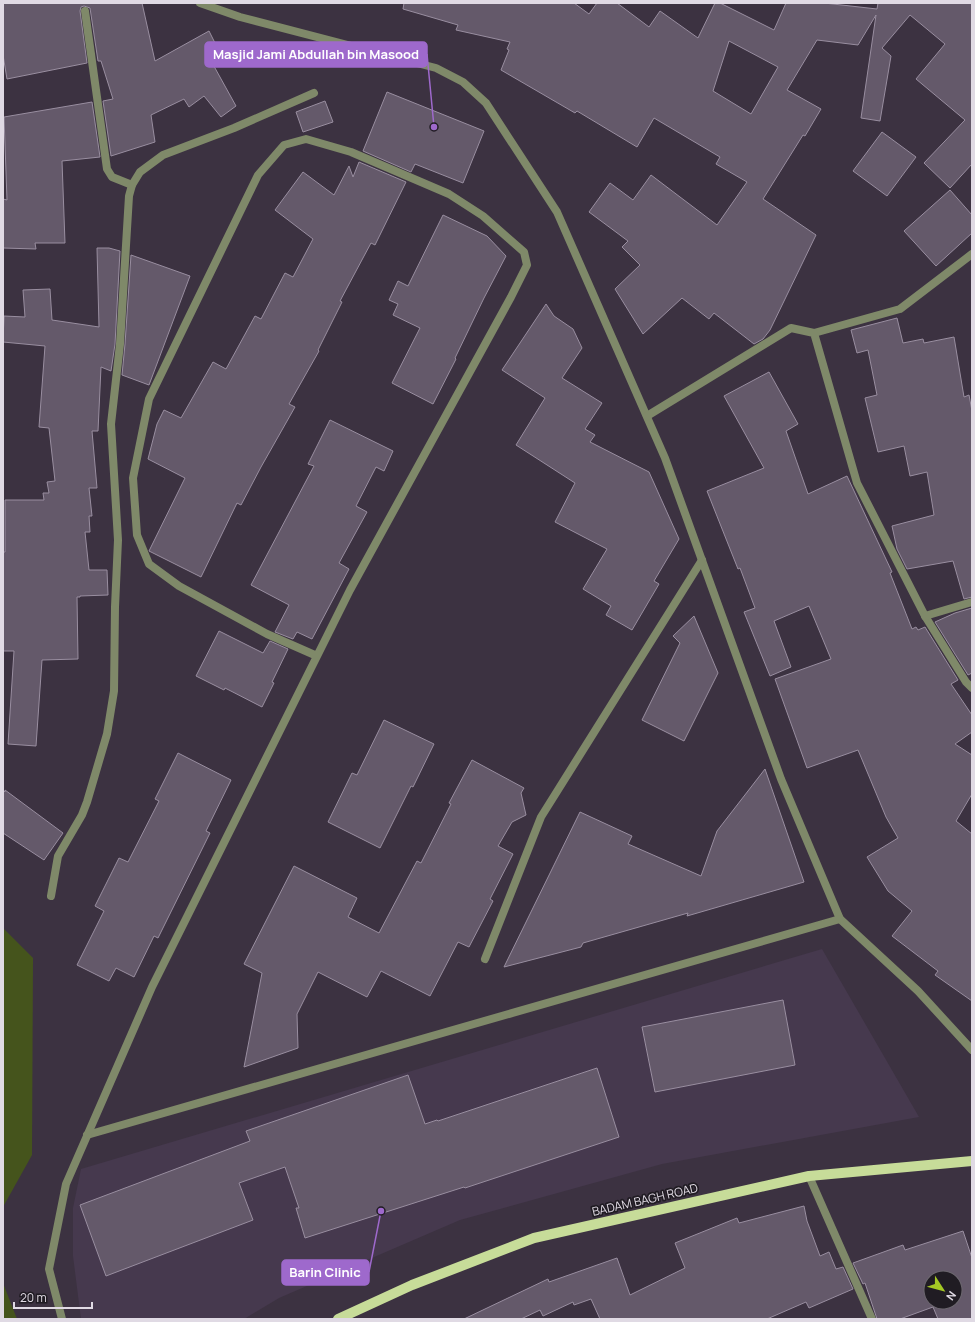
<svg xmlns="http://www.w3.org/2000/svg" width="975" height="1322" viewBox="0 0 975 1322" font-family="Manrope,sans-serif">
	<rect width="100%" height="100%" fill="#3c3241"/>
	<polygon fill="#46394e" points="822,949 919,1117 662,1164 460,1220 279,1298 244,1319 81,1319 73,1256 73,1208 81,1169"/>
	<g fill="#45541c">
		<polygon points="3,928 33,958 32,1155 3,1207"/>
		<polygon points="3,1283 17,1319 3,1319"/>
	</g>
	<g fill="#64596a" stroke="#998ea0" fill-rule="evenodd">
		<polygon points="3,3 142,3 155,61 209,31 220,53 210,59 236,106 221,117 204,96 189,107 184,99 151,115 155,142 111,156 103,101 113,99 101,61 98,61 90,8 84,6 81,7 80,11 87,63 7,79 3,55"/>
		<path d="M 404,3 L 574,3 L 589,14 L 597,3 L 617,3 L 649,27 L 660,11 L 698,38 L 715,3 L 720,3 L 774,30 L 786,3 L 824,3 L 877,9 L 878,3 L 972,3 L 972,164 L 950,188 L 924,163 L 965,120 L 916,79 L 945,44 L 910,15 L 882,48 L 891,56 L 880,121 L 861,118 L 876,15 L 858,45 L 817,40 L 787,90 L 821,109 L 805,136 L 803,135 L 763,199 L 816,235 L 770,330 L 763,339 L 754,344 L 714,313 L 709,319 L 682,298 L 643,334 L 615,289 L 640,265 L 622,247 L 628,241 L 589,212 L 610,183 L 633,200 L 651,175 L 717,225 L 747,182 L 716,164 L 720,157 L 654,118 L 637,147 L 577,111 L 575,113 L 501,70 L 509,50 L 507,49 L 510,42 L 456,30 L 458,25 L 403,9 ZM 729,41 L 778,67 L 751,114 L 713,91 Z"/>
		<polygon points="387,92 484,131 463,183 415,164 411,172 363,151"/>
		<polygon points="325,101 333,122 303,132 296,112"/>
		<polygon points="92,102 100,157 62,161 65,243 35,243 36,249 3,248 3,199 7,200 4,117"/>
		<polygon points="882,132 916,157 887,196 853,171"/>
		<polygon points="359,162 406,182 375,245 371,243 340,301 342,302 318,350 319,351 289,404 295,407 261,467 241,505 237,503 201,577 149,551 185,478 148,459 157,424 164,410 181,418 213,362 226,369 255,316 261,319 285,273 293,277 313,239 275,210 303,172 334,195 349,166 353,177"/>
		<polygon points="950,190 972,215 972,233 936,266 904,231"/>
		<polygon points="443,215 487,236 506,256 484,298 455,358 456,359 433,404 392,383 420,328 393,315 398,304 389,300 398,281 408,286"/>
		<polygon points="97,248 109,248 120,251 115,344 111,371 101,367 98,431 92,431 97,488 89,488 92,516 89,516 90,532 85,532 89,570 107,570 108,595 80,596 80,597 77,597 78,659 42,660 36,746 8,744 14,651 3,651 3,552 5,552 5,500 44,500 43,493 49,493 47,482 55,481 49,428 39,427 45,346 3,342 4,316 25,317 23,290 50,289 52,320 99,327"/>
		<polygon points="131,255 190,276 149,385 122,375 125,344"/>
		<polygon points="546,304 554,316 573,329 582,348 562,378 602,403 585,429 595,435 590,442 649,472 679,539 654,581 659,584 632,630 606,615 611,606 583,589 607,549 555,522 575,483 516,445 545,398 502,370"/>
		<polygon points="897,318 903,343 923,339 924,343 954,337 964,397 969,395 972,411 972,597 964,599 953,561 907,569 897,549 892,526 934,515 927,472 910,476 904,446 878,452 865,398 877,395 868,350 857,353 851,330"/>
		<polygon points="769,372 798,424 786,431 808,494 847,476 892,572 890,573 912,629 916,627 918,630 925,627 958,680 951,684 972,715 972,732 955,744 972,755 972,794 956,821 972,834 972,1001 935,975 938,971 892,936 912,911 888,891 867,857 898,838 886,817 858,750 807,768 775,679 831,659 809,606 774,621 791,667 770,676 744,612 755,608 740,568 738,569 707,491 764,468 724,396"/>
		<polygon points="330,420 393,451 384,471 376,467 356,506 367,512 339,563 349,569 312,639 297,632 293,639 275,632 289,605 251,585 314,466 308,464"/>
		<polygon points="972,608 972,673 968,675 935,622 955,613"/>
		<polygon points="694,616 718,673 684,741 642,720 680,643 673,636"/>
		<polygon points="219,631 263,653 270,641 288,649 272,682 274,683 262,707 225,688 224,690 196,676"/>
		<polygon points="384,720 434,744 413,787 411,786 380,848 328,822 352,773 357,775"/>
		<polygon points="178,753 231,780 206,831 210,833 158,938 154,936 134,977 116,968 109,981 77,965 104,911 95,906 119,858 128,862 159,801 155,799"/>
		<polygon points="472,760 524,788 521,793 526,815 512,822 498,846 513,854 490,899 493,901 469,947 458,942 430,996 381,971 367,997 318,972 297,1014 298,1048 244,1067 262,973 244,964 294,866 357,898 348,917 379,933 417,861 421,863 451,804 449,803"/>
		<polygon points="765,769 804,882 687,916 688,913 583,943 581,947 504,967 580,812 632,836 628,844 701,876 717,831"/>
		<polygon points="3,790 5,792 5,790 63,833 44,860 3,833"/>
		<polygon points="783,1000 795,1065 655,1092 642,1027"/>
		<polygon points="597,1068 619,1137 465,1188 464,1187 305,1238 296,1208 299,1208 285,1167 239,1183 253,1220 106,1276 80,1205 250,1141 246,1131 408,1075 425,1124 437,1120 438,1121"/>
		<polygon points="804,1206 807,1221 820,1256 829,1252 836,1269 843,1267 853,1289 809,1308 806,1302 767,1319 600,1319 591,1299 574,1305 573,1302 543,1316 540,1310 521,1319 464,1319 548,1279 549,1282 617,1258 630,1295 685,1268 675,1243 737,1218 739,1223"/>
		<path d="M 963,1231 L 972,1258 L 972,1319 L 938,1319 L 933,1307 L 900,1319 L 877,1319 L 865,1283 L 863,1284 L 853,1263 L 903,1245 L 905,1250 ZM 931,1278 L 955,1278 L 955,1302 L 931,1302 Z"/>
	</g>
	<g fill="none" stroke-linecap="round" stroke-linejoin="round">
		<g stroke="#7f8969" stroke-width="8">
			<polyline points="200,3 240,17 436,68 463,82 486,103 557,212 665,458 781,779 840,919 918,991 972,1050"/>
			<polyline points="85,11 107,169 112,177 132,185"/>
			<polyline points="814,333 900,309 972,254"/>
			<polyline points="647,416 791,328 814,333 857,483 925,616 966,682 972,688"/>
			<polyline points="925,616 972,602"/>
			<polyline points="51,896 58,856 82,815 87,802 107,734 114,691 115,607 118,540 111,424 120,344 129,196 132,185 140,172 163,155 234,128 314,93"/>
			<polyline points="485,959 541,817 702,560"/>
			<polyline points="87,1135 840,919"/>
			<polyline points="809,1176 872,1319"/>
			<polyline points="62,1319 49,1269 66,1184 152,987 350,590 511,297 527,265 524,252 483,216 449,194 351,152 306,139 284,145 258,175 149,399 133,478 137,535 149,564 179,586 267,634 317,656"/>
		</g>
		<polyline stroke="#c7dc99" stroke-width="10" points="338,1319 412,1285 534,1238 809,1176 972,1161"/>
	</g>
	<g text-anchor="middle" stroke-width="3.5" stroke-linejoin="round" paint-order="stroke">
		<g font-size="12" fill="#e0dae4" stroke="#201c23">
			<text transform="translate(645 1200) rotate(-13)" y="4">BADAM BAGH ROAD</text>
		</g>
	</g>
	<path fill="none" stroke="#9e69cc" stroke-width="1.5" d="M434 127L427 54M381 1211L369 1272"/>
	<g fill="#9e69cc" stroke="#201c23" stroke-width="1.5">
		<circle cx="434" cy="127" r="4"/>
		<circle cx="381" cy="1211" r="4"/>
	</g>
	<g fill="#9e69cc" stroke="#9e69cc" stroke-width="1.5">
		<rect x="205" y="42" width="222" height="25" rx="4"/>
		<rect x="282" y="1260" width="87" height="25" rx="4"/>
	</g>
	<g font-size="13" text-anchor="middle" font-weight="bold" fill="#fff">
		<text x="316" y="59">Masjid Jami Abdullah bin Masood</text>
		<text x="325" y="1277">Barin Clinic</text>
	</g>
	<rect width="975" height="1322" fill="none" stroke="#e0dae4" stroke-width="8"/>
	<g transform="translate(943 1290) rotate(126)"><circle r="19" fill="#201c23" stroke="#6d6870"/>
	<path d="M0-3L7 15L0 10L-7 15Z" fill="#a4c825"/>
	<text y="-6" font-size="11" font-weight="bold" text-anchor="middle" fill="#e0dae4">N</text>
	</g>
	<path d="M14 1302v6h78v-6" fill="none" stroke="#e0dae4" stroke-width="2"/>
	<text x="20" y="1302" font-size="12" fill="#e0dae4" stroke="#201c23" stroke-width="3" paint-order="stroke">20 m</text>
</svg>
